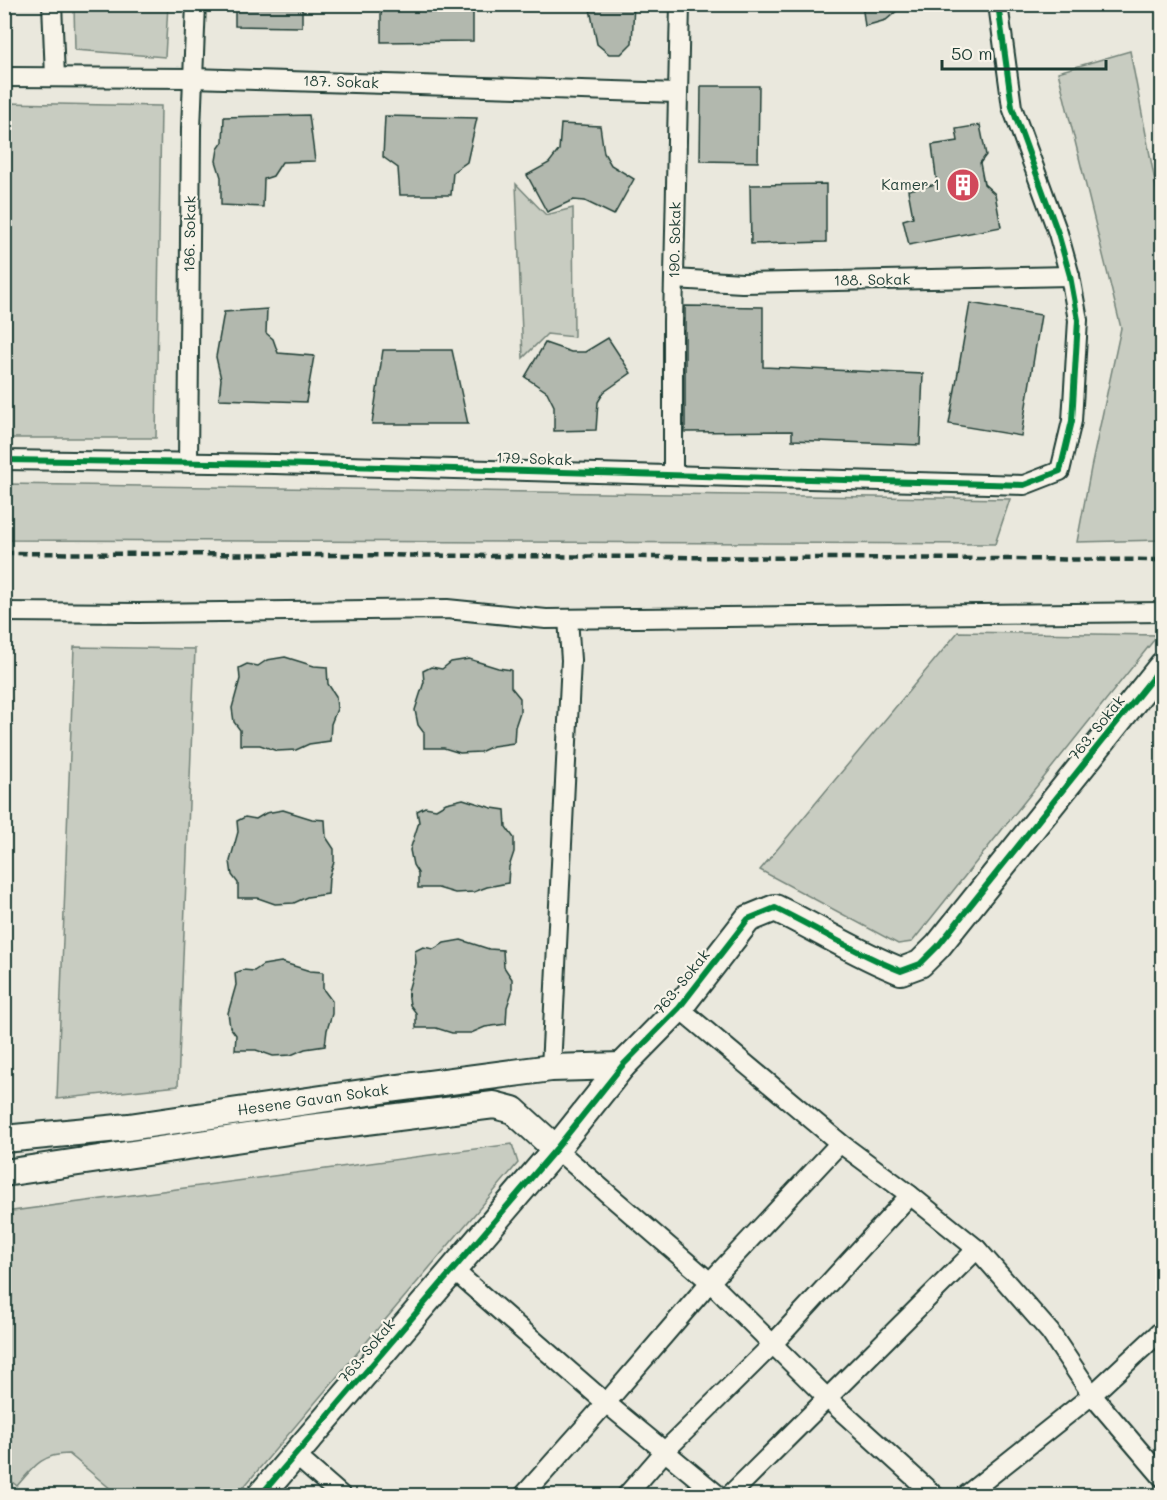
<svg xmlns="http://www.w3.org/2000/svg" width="1167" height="1500" viewBox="0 0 1167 1500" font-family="Mali,sans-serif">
	<rect width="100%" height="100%" fill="#eae8dd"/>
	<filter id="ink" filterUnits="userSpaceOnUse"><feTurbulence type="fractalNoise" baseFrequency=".0167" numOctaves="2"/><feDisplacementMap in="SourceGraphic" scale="12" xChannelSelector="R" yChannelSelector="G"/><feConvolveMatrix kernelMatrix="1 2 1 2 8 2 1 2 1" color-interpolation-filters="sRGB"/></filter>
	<g filter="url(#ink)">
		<g fill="#c8ccc1" stroke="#74847a" stroke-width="1.5">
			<polygon points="74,5 168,5 165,57 75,50"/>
			<polygon points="1130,51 1162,218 1162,540 1077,542 1091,468 1121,328 1058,72"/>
			<polygon points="5,103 161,106 156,438 5,438"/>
			<polygon points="516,184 546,215 573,208 574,337 547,334 523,358"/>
			<polygon points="5,484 1010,499 995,544 5,540"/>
			<polygon points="958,632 1158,635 912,942 898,944 760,870"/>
			<polygon points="74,647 195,649 178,1086 57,1099"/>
			<path d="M 512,1144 L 518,1163 L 237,1495 L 118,1495 L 69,1454 C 42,1454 34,1466 17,1486 L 5,1476 L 5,1212 Z"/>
		</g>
		<g fill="#b2b8ae" stroke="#1f3d34" stroke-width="1.5">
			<polygon points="235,4 302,4 302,27 235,26"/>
			<polygon points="381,4 473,4 473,41 381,42"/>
			<polygon points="589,4 634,4 632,43 621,54 609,54 597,44"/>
			<polygon points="862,4 905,4 886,20 865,26"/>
			<polygon points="701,86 759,86 758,162 700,161"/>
			<polygon points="309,115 315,161 282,162 273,176 264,179 263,207 221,205 221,177 216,161 218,149 223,142 224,117"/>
			<polygon points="385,116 477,118 467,162 453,172 451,195 400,195 398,168 383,157"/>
			<polygon points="561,124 600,126 604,153 611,165 634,179 614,215 585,201 573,200 547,212 527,175 549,163 559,150"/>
			<polygon points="980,125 986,155 980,163 984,184 995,194 1001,227 909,245 903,220 913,217 908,190 937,184 932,145 958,141 956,129"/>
			<polygon points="826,184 826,242 751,244 750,185"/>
			<polygon points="970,303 1041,315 1021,436 949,424"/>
			<polygon points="685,306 763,307 763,367 923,374 920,445 792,440 792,431 685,432"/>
			<polygon points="267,309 266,333 273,339 278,353 314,356 306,402 219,399 221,379 216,357 224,312"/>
			<polygon points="608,338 631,373 604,392 598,402 596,430 554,431 554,406 547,392 525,377 545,343 571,352 585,352"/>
			<polygon points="383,350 452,350 468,424 372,424"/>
			<polygon points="285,657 314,666 327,667 328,684 336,696 337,709 331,724 330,741 309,744 296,750 277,751 260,745 240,745 240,730 234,722 232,708 240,679 239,668 247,664 258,666 267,660"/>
			<polygon points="469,659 498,668 511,670 511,687 520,698 520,712 515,727 514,743 493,746 480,752 460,753 444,748 424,748 424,733 418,725 415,710 424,682 423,671 431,667 442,669 451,662"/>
			<polygon points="463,799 492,808 505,810 506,827 514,838 514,852 509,867 508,883 487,887 474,892 455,893 438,888 418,888 418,873 413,865 410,850 419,822 417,811 425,807 436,809 446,803"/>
			<polygon points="283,810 312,819 325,820 326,837 334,849 334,862 329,877 328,894 307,897 294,903 275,904 258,898 238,898 238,883 232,875 230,861 238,832 237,821 245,817 256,819 266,813"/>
			<polygon points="461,940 489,949 503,950 504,967 512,979 512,992 507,1007 506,1024 485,1027 471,1033 452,1033 436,1028 416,1028 416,1013 410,1005 408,991 416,963 415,951 423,947 434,949 444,943"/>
			<polygon points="281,962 310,971 323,972 323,989 332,1001 332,1014 327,1030 325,1046 305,1049 291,1055 273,1056 256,1050 235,1050 236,1035 230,1027 228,1013 236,985 235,973 243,970 254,971 263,965"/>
		</g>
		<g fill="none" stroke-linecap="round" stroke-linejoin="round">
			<g stroke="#1f3d34" stroke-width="22">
				<g id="street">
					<polyline points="52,4 55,77"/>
					<polyline points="4,77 193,78 678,93"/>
					<polyline points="674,279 742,283 1070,276"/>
					<polyline points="4,460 275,464 1024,485 1060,471 1072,421 1078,320 1070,276 1058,233 1012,107 998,4"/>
					<polyline points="188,463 191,129 196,4"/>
					<polyline points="673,475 673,322 680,4"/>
					<polyline points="4,612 139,613 447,609 546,619 1162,612"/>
					<polyline points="679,1008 840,1143 910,1195 977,1249 1050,1332 1092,1395 1162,1477"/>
					<polyline points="551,1068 571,660 568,619"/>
					<polyline points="556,1149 710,1282 828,1399 935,1496"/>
					<polyline points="452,1269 606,1403 719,1496"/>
					<polyline points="295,1455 342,1496"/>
					<polyline points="523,1496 606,1403 710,1282 840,1143"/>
					<polyline points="626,1496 666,1450 772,1345 910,1195"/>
					<polyline points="729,1496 977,1249"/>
					<polyline points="965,1496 1092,1395 1162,1330"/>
				</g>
			</g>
			<g stroke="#1f3d34" stroke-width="30">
				<g id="secondary">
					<polyline points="4,1139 129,1127 390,1089 551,1068 622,1066"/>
					<polyline points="4,1173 302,1129 494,1105 513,1110 556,1149"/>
					<path d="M 260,1496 L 556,1149 L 622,1066 L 679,1008 L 748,919 L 775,908 C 817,928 857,954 901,971 L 920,964 L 938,946 L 1162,666"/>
				</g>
			</g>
			<use href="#street" stroke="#f7f3e8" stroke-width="18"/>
			<use href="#secondary" stroke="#f7f3e8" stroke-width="26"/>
			<polyline stroke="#1f3d34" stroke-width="4.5" stroke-dasharray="9 4.5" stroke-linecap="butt" points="4,553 1162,560"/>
			<g stroke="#f7f3e8" stroke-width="10">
				<g id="cycleway">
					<polyline points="4,460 275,464 1024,485 1060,471 1072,421 1078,320 1070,276 1058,233 1012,107 998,4"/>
					<path d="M 260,1496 L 556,1149 L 622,1066 L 679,1008 L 748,919 L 775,908 C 817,928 857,954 901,971 L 920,964 L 938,946 L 1162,666"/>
				</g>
			</g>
			<use href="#cycleway" stroke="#00873e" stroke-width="6"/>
		</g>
	</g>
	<defs>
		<g id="building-disc" transform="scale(1.725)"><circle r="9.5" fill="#d1495b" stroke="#f7f3e8"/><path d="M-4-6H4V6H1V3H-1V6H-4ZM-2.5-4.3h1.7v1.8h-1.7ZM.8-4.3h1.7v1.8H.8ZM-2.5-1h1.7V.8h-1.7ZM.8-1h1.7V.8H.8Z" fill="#fff"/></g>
	</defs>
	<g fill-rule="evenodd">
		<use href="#building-disc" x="963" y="185"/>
	</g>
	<g text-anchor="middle" stroke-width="4.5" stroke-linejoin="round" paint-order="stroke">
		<g font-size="15" fill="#1f3d34" stroke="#f7f3e8">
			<text transform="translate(341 82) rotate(2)" y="5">187. Sokak</text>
			<text transform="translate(190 234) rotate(-89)" y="5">186. Sokak</text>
			<text transform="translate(675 240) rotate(-89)" y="5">190. Sokak</text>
			<text transform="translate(872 280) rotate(-1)" y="5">188. Sokak</text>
			<text transform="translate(534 459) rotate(2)" y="5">179. Sokak</text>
			<text transform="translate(1097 728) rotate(-51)" y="5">763. Sokak</text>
			<text transform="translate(682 982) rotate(-51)" y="5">763. Sokak</text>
			<text transform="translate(313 1100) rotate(-8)" y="5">Hesene Gavan Sokak</text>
			<text transform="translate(367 1351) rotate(-50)" y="5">763. Sokak</text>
		</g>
		<g font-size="15" fill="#1f3d34" stroke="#f7f3e8" text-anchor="end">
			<text x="940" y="190">Kamer 1</text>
		</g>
	</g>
	<rect width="1167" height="1500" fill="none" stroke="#f7f3e8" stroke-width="24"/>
	<rect x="12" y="12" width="1143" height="1476" fill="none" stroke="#1f3d34" stroke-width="2" filter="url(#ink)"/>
	<path d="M942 60v9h164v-9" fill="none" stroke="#1f3d34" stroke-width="3"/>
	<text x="951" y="60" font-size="18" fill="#1f3d34" stroke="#f7f3e8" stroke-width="4.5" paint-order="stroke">50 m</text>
</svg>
